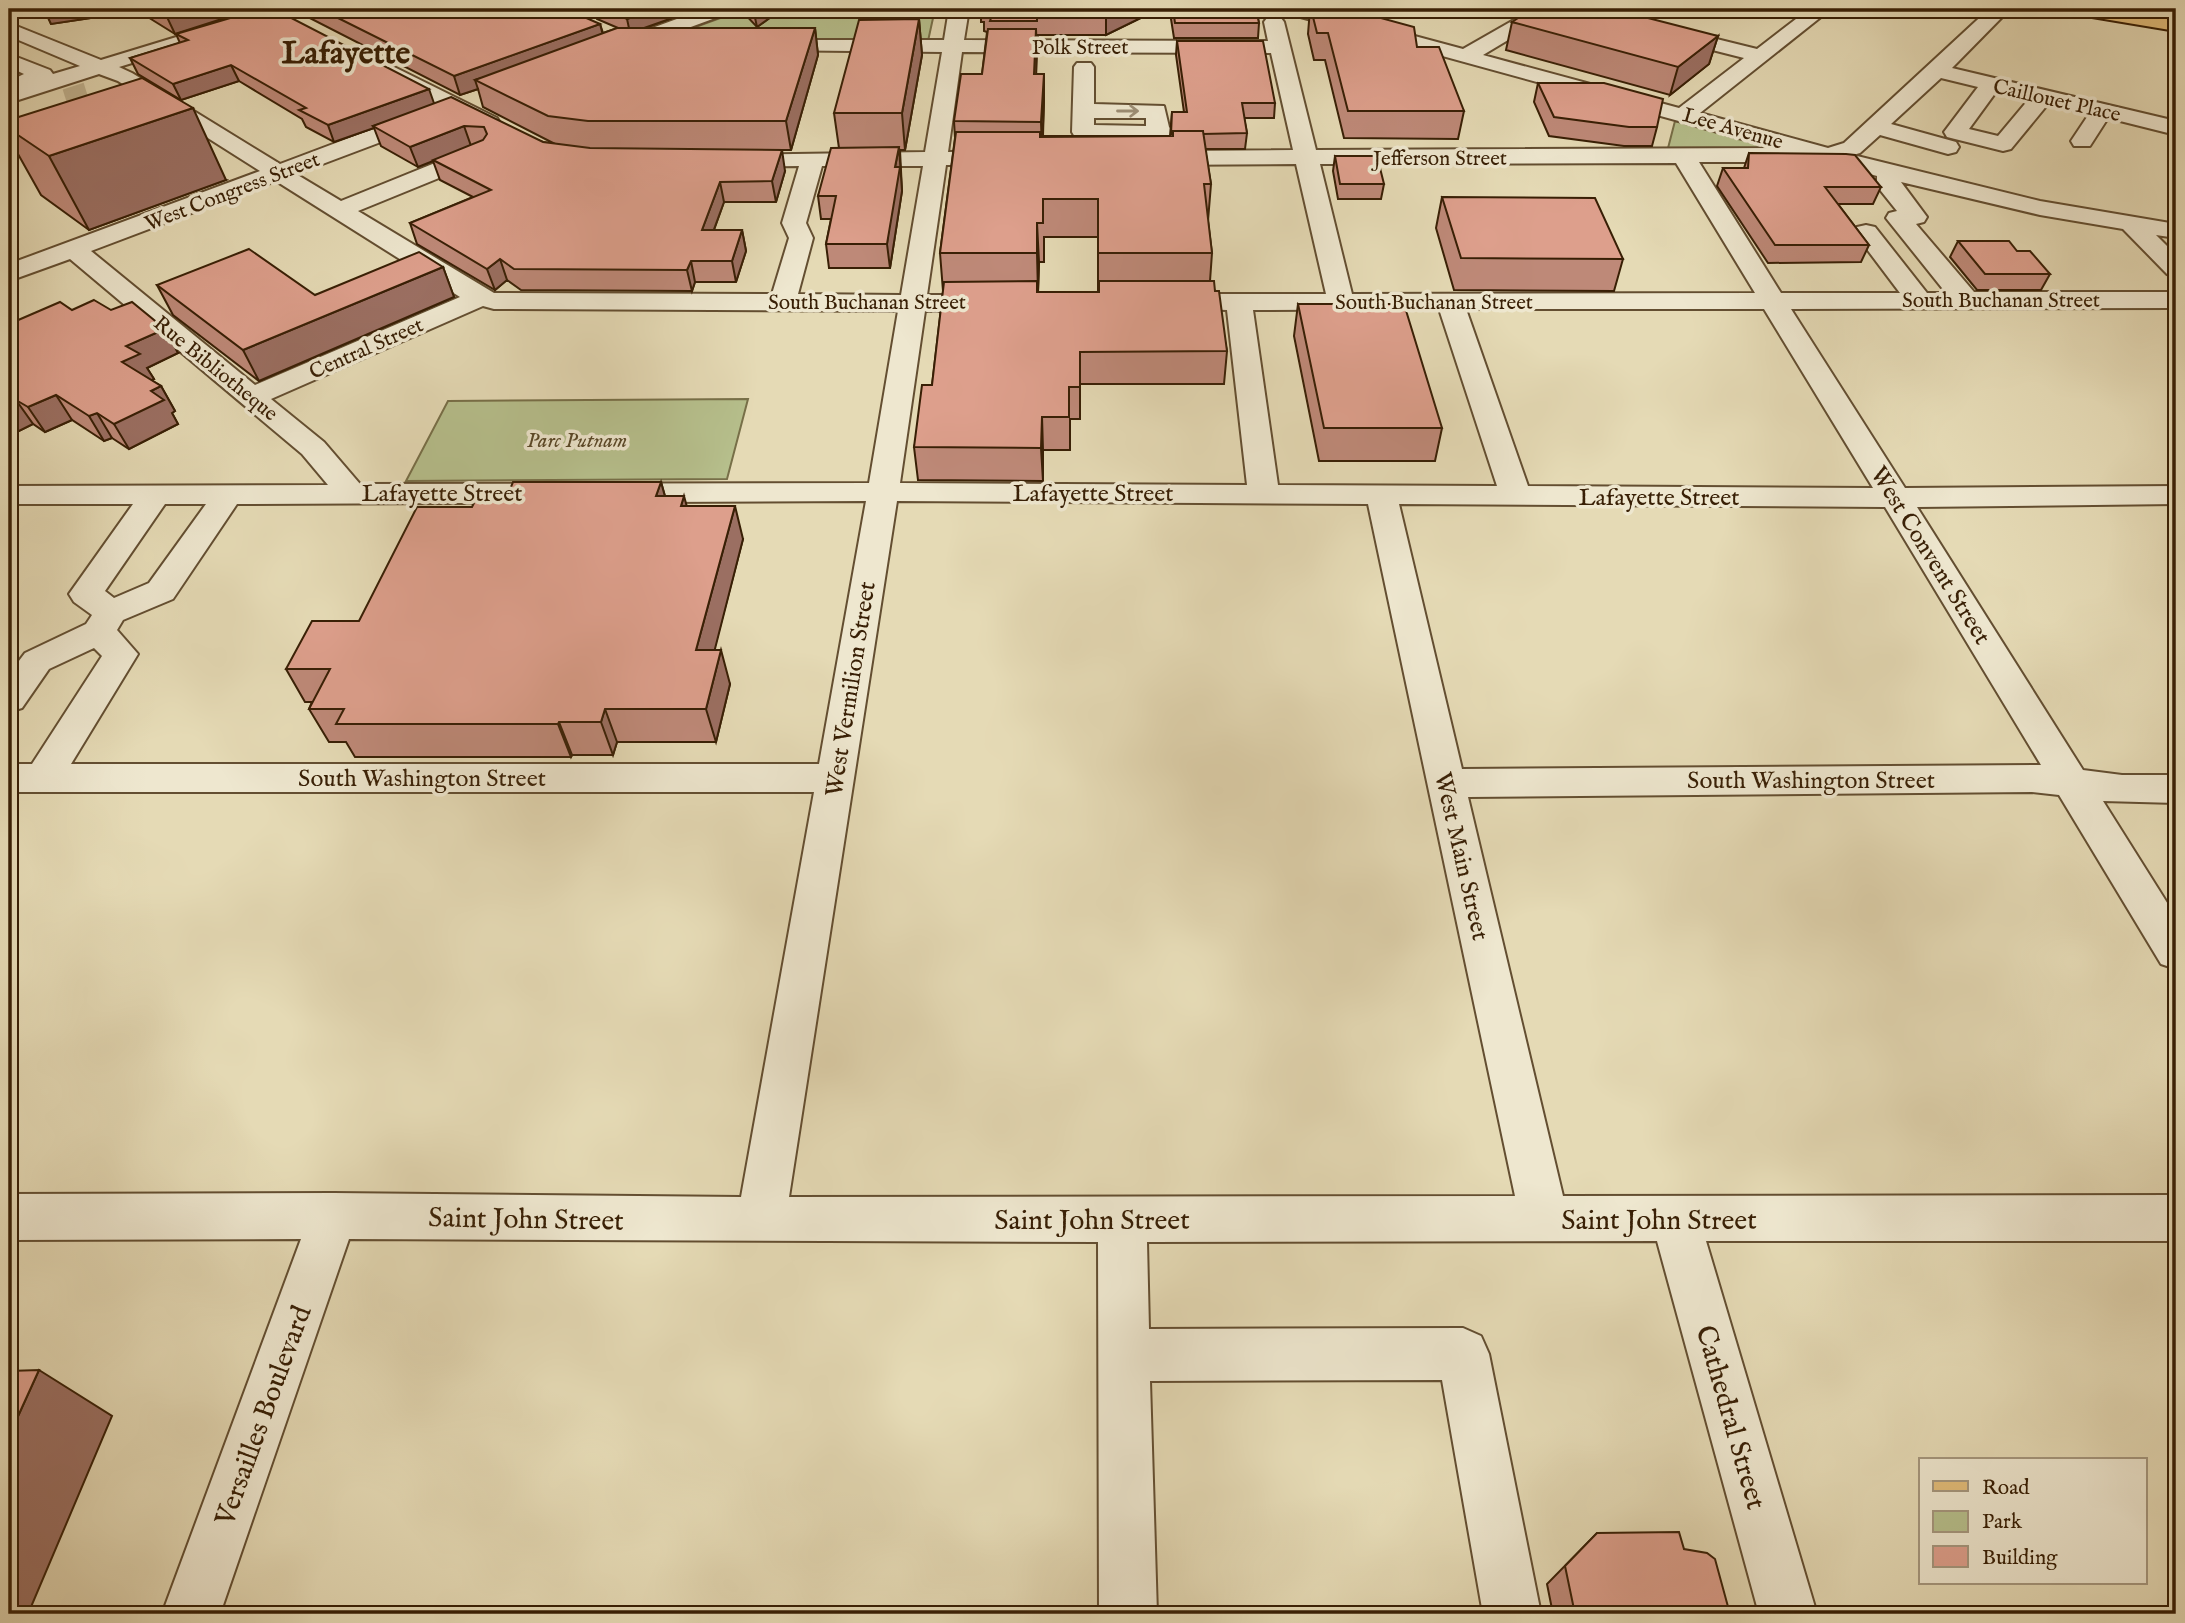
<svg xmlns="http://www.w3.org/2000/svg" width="2185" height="1623" viewBox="0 0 2185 1623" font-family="'IM FELL English',serif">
	<rect width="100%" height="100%" fill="#e5dab5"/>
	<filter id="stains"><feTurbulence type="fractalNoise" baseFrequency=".00286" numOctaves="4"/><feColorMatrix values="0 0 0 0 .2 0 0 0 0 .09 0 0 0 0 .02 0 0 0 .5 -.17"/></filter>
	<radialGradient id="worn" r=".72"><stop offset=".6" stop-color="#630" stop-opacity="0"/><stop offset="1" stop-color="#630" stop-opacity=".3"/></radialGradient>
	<g fill="#b6bf8c" stroke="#776f48" stroke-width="2">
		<polygon points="745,9 935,9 928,41 670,41 668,37"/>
		<polygon points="1675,121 1766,147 1765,151 1667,152"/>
		<polygon points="748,399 727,479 406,481 448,401"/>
	</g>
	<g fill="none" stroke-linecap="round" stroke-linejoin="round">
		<polyline stroke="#c2b592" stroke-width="22" stroke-dasharray="22 11" stroke-linecap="butt" points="66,100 94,91"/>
		<g stroke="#634e31" stroke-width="4">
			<g id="minor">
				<path d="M 268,9 L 298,9 L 295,13 L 119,67 L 132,73 L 280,164 L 418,112 L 434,112 L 437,117 L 434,122 L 296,174 L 341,201 L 472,148 L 488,148 L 491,153 L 488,158 L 358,211 L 494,293 L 772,294 L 789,238 L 782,223 L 799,166 L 731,167 L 723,165 L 719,160 L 723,155 L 925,152 L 942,52 L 757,50 L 754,46 L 757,42 L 764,40 L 944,40 L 949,9 L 969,9 L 964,40 L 1268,41 L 1264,22 L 1267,18 L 1281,18 L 1284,22 L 1316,150 L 1777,148 L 1286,13 L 1283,9 L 1314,9 L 1463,49 L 1533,9 L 1556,9 L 1553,13 L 1483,55 L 1679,108 L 1744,58 L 1574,15 L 1573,9 L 1595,9 L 1757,49 L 1809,9 L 1831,9 L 1700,113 L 1828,148 L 1844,143 L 1989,9 L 2010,9 L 1952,68 L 2176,121 L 2176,135 L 2108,118 L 2090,146 L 2074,146 L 2071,141 L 2089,114 L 2048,104 L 2011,149 L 2003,151 L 1947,137 L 1944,132 L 1978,87 L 1941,78 L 1891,124 L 1956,142 L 1959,147 L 1956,152 L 1948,154 L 1880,135 L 1860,153 L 1853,155 L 2040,201 L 2176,224 L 2176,238 L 2156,235 L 2176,255 L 2176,277 L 2167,274 L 2123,229 L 2040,215 L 1901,182 L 1927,217 L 1924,222 L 1916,224 L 1974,292 L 2176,292 L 2176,308 L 1791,309 L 1905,488 L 2176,486 L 2176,504 L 1917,507 L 2083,770 L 2122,775 L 2176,775 L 2176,803 L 2103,801 L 2176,917 L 2176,969 L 2161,964 L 2059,795 L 2032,792 L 1468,797 L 1563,1196 L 2176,1195 L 2176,1241 L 1706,1241 L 1817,1614 L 1759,1614 L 1657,1241 L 1147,1242 L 1149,1329 L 1463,1328 L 1481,1336 L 1489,1354 L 1541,1614 L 1483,1614 L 1442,1380 L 1150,1381 L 1157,1614 L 1099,1614 L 1098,1242 L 349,1239 L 220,1614 L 162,1614 L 301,1239 L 9,1240 L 9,1194 L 333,1193 L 741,1197 L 814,792 L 9,792 L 9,764 L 32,764 L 102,656 L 94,648 L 49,669 L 22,708 L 9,712 L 9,674 L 25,653 L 86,624 L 92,615 L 74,602 L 69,594 L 133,504 L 9,504 L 9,486 L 328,485 L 302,454 L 70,259 L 9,281 L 9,264 L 260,171 L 118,81 L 99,74 L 9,103 L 9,90 L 11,89 L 9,81 L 24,74 L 9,67 L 9,54 L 50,70 L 53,74 L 80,66 L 9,36 L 9,23 L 101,60 ZM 962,52 L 1271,53 L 1293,150 L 1177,151 L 1175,133 L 1169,127 L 1164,106 L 1094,104 L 1094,67 L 1091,63 L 1077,63 L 1074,67 L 1072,132 L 1075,137 L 1153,140 L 1154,151 L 1146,153 L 1143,158 L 1146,163 L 1154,165 L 1296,164 L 1326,294 L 1170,294 L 1161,296 L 1157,302 L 1161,308 L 1227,310 L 1247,485 L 900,483 L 925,311 L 994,311 L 1003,309 L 1007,303 L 1003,297 L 994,295 L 927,295 L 946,165 L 1007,165 L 1015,163 L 1018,158 L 1015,153 L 1007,151 L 948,152 ZM 1996,92 L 2029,99 L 1998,136 L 1969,129 ZM 1094,118 L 1146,118 L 1146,126 L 1094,125 ZM 1699,162 L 1826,162 L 1877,176 L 1877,186 L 1897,211 L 1889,213 L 1886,218 L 1946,293 L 1927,293 L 1875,227 L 1866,225 L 1857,227 L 1854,232 L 1900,293 L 1781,293 ZM 1676,163 L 1755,293 L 1352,294 L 1320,164 ZM 822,166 L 923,166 L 901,295 L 798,294 L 813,238 L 806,223 ZM 276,181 L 460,297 L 255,385 L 91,251 ZM 483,306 L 494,309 L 898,311 L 869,483 L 360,484 L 324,442 L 271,399 ZM 1439,309 L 1497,486 L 1278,485 L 1253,310 ZM 1466,309 L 1764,309 L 1873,488 L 1528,486 ZM 866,501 L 819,764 L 71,764 L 138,654 L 117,630 L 123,620 L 173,599 L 237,504 ZM 897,501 L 1368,504 L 1515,1196 L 789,1197 ZM 165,504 L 206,504 L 149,583 L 114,598 L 105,591 ZM 1399,504 L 1885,507 L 2041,765 L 1462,769 Z"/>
				<polygon points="704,9 732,9 729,13 628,50 614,50 611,46 614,42"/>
				<polygon points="384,62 497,118 500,123 497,128 481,128 377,72 374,68 377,64"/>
			</g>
		</g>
		<g stroke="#381f05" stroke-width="4">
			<polygon id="major" points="2070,9 2114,9 2176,19 2176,31 2080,15"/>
		</g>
		<use href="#minor" fill="#eee7cf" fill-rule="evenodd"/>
		<use href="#major" fill="#e2bd7a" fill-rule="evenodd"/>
	</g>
	<g fill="#be8978" stroke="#381f05" stroke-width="2" fill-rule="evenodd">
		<polygon points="9,9 253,9 175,34 138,11 51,24 46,13 9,18"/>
		<polygon points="297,9 439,9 450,14 600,24 603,33 618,28 597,19 594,9 698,9 644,28 815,28 818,55 791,150 731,150 785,171 776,202 724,202 714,230 742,230 746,251 736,282 695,282 692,291 521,290 507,280 495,290 417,244 410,223 473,197 440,180 433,161 418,167 381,146 374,128 334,142 306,127 302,119 239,81 181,100 138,74 130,58 180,43 176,34 434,104 543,142 555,144 483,107 478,89 460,95 298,12"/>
		<polygon points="740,9 782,9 757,27"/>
		<path d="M 981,9 L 1159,9 L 1106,35 L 1038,35 L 1038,38 L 1036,38 L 1036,74 L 1044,100 L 1043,136 L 1170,136 L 1172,112 L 1184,112 L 1176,55 L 1177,41 L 1275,103 L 1274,118 L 1244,118 L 1247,133 L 1245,149 L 1205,149 L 1211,184 L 1208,221 L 1212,253 L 1210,281 L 1215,291 L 1227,351 L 1224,384 L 1080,384 L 1080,419 L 1070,419 L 1070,450 L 1043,450 L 1043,481 L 918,480 L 914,447 L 932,385 L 943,291 L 940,253 L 955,138 L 954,121 L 982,74 L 987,32 L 984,31 L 984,22 L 981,22 ZM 1044,237 L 1098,237 L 1098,292 L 1038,292 L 1039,262 L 1044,262 Z"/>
		<polygon points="1172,9 1256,9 1259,23 1258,38 1174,38 1171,19"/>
		<polygon points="1310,9 1417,47 1464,111 1458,139 1344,138 1325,60 1314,60 1308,34"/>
		<polygon points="919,19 922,55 905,150 900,150 902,191 890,268 829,268 826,244 831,219 821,219 818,196 839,148 834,113"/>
		<polygon points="1512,22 1718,36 1709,64 1670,95 1506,50"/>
		<polygon points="1538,83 1657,127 1652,146 1624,146 1549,136 1534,102"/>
		<polygon points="9,120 226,180 89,230 41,195 9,138"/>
		<polygon points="1749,153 1881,187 1873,204 1838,204 1869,245 1861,262 1768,263 1717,186 1723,168 1744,168"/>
		<polygon points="1335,156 1384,184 1381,199 1338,199 1333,171"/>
		<polygon points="1442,197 1623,259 1614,291 1454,290 1436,228"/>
		<polygon points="1958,241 2017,251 2050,274 2041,290 1977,290 1950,257"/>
		<polygon points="443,267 454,297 259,381 173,315 157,285 315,295"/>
		<polygon points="1298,304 1442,428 1435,461 1319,461 1294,336"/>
		<polygon points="9,324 178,353 147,368 154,379 151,380 161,386 175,411 172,413 178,424 129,449 112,438 104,441 72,420 45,432 33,424 9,436"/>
		<polygon points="661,482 665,496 686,506 743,539 714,650 730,684 716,742 617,742 613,755 572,755 571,757 355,757 346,742 329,742 309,709 312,702 305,702 286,669 359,621 472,507 506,499"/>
		<polygon points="1597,1533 1684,1549 1730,1614 1553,1614 1547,1584"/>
	</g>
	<g fill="#9b6f62" stroke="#381f05" stroke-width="2">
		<polygon points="9,9 137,9 138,11 51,24 46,13 9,18"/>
		<polygon points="188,9 253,9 175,34 166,15"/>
		<polygon points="656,9 698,9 630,33 627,19"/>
		<polygon points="761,9 782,9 757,27 754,13"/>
		<polygon points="1126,9 1159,9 1106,35 1106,18"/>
		<polygon points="919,19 922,55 905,150 902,113"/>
		<polygon points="600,24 605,43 475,80 478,89 460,95 454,76"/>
		<polygon points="815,28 818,55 791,150 786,121"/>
		<polygon points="1036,29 1037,55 1035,100 1034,74"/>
		<polygon points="1718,36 1709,64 1670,95 1678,67"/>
		<polygon points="231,65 239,81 181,100 173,84"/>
		<polygon points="1044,74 1044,100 1042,150 1041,122"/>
		<polygon points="429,89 435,106 373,126 374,128 334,142 328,125"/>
		<polygon points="193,108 226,180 89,230 49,156"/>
		<polygon points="464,126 471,146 418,167 410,147"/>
		<polygon points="899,147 902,191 890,268 887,244 895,167"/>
		<polygon points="782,150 785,171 776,202 772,181"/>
		<polygon points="720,182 724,202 706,251 702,230"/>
		<polygon points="1037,223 1039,262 1038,292 1037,253"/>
		<polygon points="742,230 746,251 736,282 732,261"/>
		<polygon points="500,259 507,280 495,290 487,269"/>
		<polygon points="691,261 695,282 692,291 687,270"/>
		<polygon points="443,267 454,297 259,381 243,350"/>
		<polygon points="165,329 178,353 147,368 154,379 137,387 122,362 126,346"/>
		<polygon points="161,386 175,411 172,413 178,424 129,449 114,424 151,391"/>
		<polygon points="56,395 72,420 45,432 28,407"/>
		<polygon points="16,400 33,424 9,436 9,403"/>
		<polygon points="97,413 112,438 104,441 89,416"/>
		<polygon points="1042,417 1043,450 1043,481 1041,448"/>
		<polygon points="661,482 670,515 656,496"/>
		<polygon points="684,496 693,529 681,506"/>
		<polygon points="735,506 743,539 706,684 696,650"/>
		<polygon points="721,650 730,684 716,742 706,709"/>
		<polygon points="605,709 617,742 613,755 601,722"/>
		<polygon points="559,722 572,755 571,757 558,724"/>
		<polygon points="39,1370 112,1416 28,1614 9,1614 9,1436"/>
	</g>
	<g fill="#dd9f8c" stroke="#381f05" stroke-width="2">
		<polygon points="156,9 188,9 166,15"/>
		<polygon points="261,9 274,9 429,89 328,125 299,110 306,108 231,65 173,84 130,58 188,40 176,34"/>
		<polygon points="320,9 439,9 450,14 466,9 556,9 561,11 566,9 600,24 454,76"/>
		<polygon points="603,9 656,9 627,19"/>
		<polygon points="750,9 761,9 754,13"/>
		<polygon points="984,9 1126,9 1106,18 1037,18 1037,21 990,21 991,18 983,15"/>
		<polygon points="1173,9 1256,9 1259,23 1175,23"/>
		<polygon points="1311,9 1348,9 1414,27 1417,47 1439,47 1464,111 1348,111 1328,33 1317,33"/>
		<polygon points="1532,9 1613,9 1718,36 1678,67 1512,22"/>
		<polygon points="919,19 902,113 834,113 859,20"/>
		<polygon points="617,28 815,28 786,121 588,121 548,116 475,80"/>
		<polygon points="988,29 1036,29 1034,74 1044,74 1041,122 954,121 961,74 982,74"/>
		<polygon points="1177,41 1263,41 1275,103 1242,103 1247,133 1203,134 1203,131 1173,131 1173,134 1171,134 1172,112 1187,112"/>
		<polygon points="142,78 193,108 49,156 9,129 9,120"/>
		<polygon points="1538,83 1604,83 1663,99 1657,127 1629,127 1554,117"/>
		<polygon points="451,97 543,142 590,148 782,150 772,181 720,182 702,230 742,230 732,261 691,261 687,270 514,269 500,259 487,269 410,223 491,190 433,160 483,140 487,134 484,127 464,126 410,147 373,126"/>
		<polygon points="1173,131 1203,131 1211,184 1204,184 1212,253 1098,253 1098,199 1043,199 1043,223 1037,223 1037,253 940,253 956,132 1040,132 1040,137 1173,136"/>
		<polygon points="899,147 895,167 900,167 887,244 826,244 836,196 818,196 831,148"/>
		<polygon points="1749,153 1846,154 1855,155 1881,187 1825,187 1869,245 1775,245 1723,168 1748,168"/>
		<polygon points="1335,156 1377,156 1384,184 1340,184"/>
		<polygon points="1442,197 1595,198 1623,259 1461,258"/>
		<polygon points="1958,241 2009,241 2017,251 2030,251 2050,274 1985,274"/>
		<polygon points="249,249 315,295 419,252 443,267 243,350 157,285"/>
		<polygon points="1037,281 1037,292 1099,292 1099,281 1214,281 1215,291 1219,291 1227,351 1080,352 1080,387 1069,387 1069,417 1042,417 1041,448 914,447 922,385 932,385 944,282"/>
		<polygon points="94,300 111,310 132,302 165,329 126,346 140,354 122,362 161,386 151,391 164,400 114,424 97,413 89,416 56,395 28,407 16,400 9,403 9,324 60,302 72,310"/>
		<polygon points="1298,304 1404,304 1442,428 1324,428"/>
		<polygon points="513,482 661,482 656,496 684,496 681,506 735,506 696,650 721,650 706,709 605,709 601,722 559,722 558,724 336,724 344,709 309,709 330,669 286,669 312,621 359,621 417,507 472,507 476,499 506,499"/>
		<polygon points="39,1370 9,1436 9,1371"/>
		<polygon points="1679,1532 1684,1549 1707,1553 1715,1559 1730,1614 1575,1614 1565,1566 1597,1533"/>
	</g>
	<defs><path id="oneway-shaft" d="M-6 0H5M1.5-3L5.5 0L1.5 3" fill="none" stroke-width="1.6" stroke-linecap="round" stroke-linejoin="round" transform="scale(1.75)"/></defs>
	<use stroke="#9c8d74" href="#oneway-shaft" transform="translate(1128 111)"/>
	<g text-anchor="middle" stroke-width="7" stroke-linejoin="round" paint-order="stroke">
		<g font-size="21" fill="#381f05" stroke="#eee7cf">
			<text x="1080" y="54">Polk Street</text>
			<text transform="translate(2057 100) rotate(13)" y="7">Caillouet Place</text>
			<text transform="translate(1733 128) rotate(16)" y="7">Lee Avenue</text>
			<text x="1440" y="165">Jefferson Street</text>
			<text transform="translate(232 191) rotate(-21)" y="7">West Congress Street</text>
			<text x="2001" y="307">South Buchanan Street</text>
			<text x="867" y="309">South Buchanan Street</text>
			<text x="1434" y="309">South Buchanan Street</text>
			<text transform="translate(366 348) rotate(-24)" y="7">Central Street</text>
			<text transform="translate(216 368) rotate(39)" y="7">Rue Bibliotheque</text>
		</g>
		<g font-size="21" font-style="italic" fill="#584727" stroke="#eee7cf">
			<text x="577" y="447">Parc Putnam</text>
		</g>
		<g font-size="24" fill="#381f05" stroke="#eee7cf">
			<text x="442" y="501">Lafayette Street</text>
			<text x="1093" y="501">Lafayette Street</text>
			<text x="1659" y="505">Lafayette Street</text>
			<text transform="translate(1931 555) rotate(58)" y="8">West Convent Street</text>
			<text transform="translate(850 689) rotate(-81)" y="8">West Vermilion Street</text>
			<text x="422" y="786">South Washington Street</text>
			<text x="1811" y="788">South Washington Street</text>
			<text transform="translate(1462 856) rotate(77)" y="8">West Main Street</text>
		</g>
		<g font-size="28" fill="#381f05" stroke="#eee7cf">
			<text transform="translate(526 1218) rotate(1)" y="10">Saint John Street</text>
			<text x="1092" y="1229">Saint John Street</text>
			<text x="1659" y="1229">Saint John Street</text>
			<text transform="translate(262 1415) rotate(-70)" y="10">Versailles Boulevard</text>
			<text transform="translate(1732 1417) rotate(74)" y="10">Cathedral Street</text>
		</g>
		<g font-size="32" font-weight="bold" fill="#381f05" stroke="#eee7cf">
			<text x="346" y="63">Lafayette</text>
		</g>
	</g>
	<rect width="2185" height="1623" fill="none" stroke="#e5dab5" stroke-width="35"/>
	<rect x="10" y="10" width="2164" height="1602" fill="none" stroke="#381f05" stroke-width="3.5"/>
	<rect x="18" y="18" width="2150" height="1588" fill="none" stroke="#381f05" stroke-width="2"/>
	<rect x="1919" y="1458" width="228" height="126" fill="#eee7cf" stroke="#a5977e" stroke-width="2"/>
	<rect x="1933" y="1481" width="35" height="10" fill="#e2bd7a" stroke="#a5977e" stroke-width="2"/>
	<text x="1982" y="1494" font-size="21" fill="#381f05">Road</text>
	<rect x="1933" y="1511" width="35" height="21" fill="#b6bf8c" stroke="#a5977e" stroke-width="2"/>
	<text x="1982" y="1528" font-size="21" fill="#381f05">Park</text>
	<rect x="1933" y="1546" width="35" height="21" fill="#dd9f8c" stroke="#a5977e" stroke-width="2"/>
	<text x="1982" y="1564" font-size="21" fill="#381f05">Building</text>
	<rect width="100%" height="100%" filter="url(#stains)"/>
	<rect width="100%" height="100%" fill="url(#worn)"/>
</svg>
